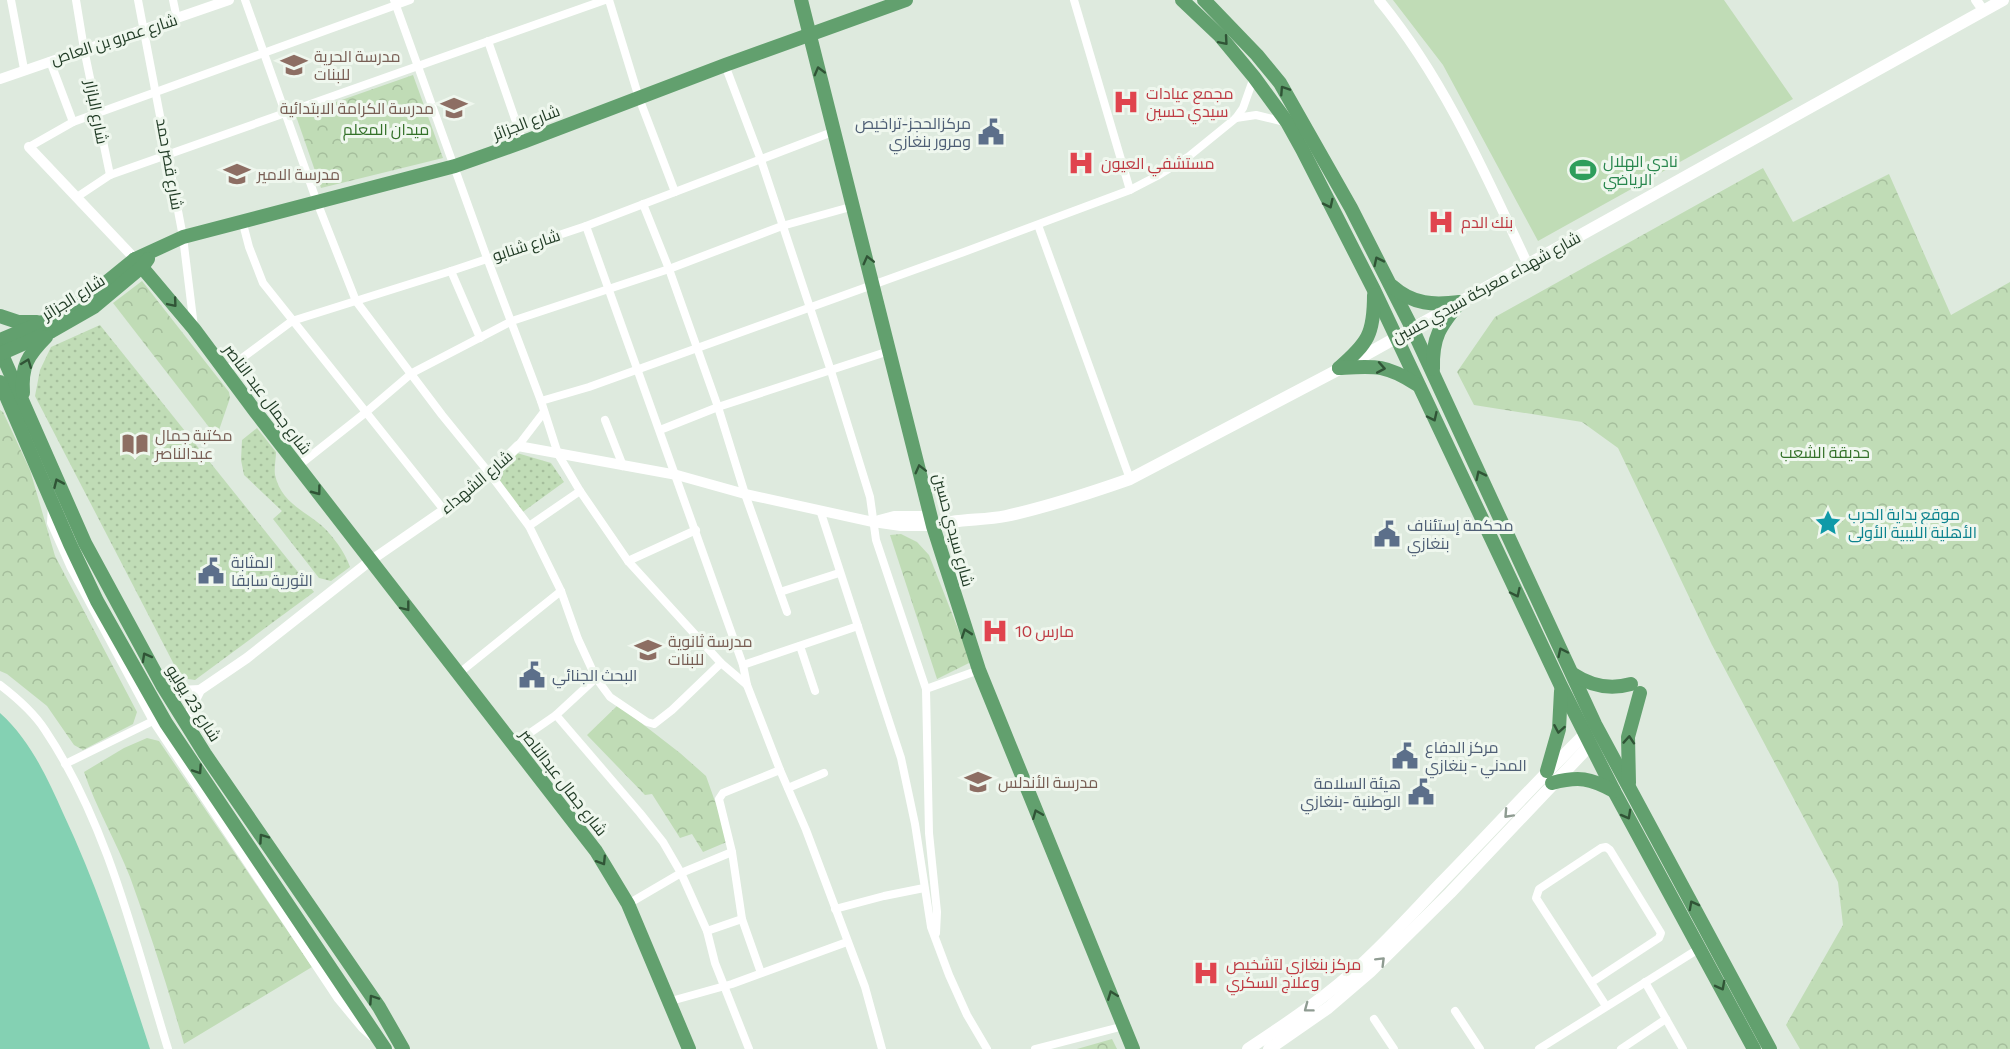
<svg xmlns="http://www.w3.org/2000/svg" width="2010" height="1049" viewBox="0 0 2010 1049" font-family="Commissioner,Cairo,sans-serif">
	<defs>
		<pattern id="grass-dots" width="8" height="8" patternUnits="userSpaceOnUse" patternTransform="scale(1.5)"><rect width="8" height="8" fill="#c0dcb6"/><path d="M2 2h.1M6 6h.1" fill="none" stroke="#a5be9c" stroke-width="1.8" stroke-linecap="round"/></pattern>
		<pattern id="forest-crowns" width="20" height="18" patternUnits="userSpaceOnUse" patternTransform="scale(1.5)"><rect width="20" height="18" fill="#c0dcb6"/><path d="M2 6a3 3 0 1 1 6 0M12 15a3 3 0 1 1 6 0" fill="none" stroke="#a5be9c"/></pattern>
	</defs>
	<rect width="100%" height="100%" fill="#deeade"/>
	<g fill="url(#grass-dots)">
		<polygon points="100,325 314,592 195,680 181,678 35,396 40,370 51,347"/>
		<path d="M 257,428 L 276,452 C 276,459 274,468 275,475 C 281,502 303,510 321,525 C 333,536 345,552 350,567 L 331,581 L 319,578 L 273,519 L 282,511 L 244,475 L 241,460 L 242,440 Z"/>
		<polygon points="517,453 551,463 564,482 520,514 491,470"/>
	</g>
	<g fill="url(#forest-crowns)">
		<polygon points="413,75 443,158 321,188 296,116"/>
		<polygon points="1763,168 1793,222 1889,174 1951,315 2010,282 2010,1049 1800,1049 1786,1025 1843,925 1838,882 1712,645 1618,448 1582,422 1474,405 1457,372 1495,317"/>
		<polygon points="142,281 229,392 230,398 219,430 215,432 212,431 113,303"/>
		<polygon points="0,410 3,412 30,470 55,556 137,712 133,724 83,750 74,745 47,706 7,674 0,671"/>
		<polygon points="901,534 917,542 929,555 971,662 937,679 890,535"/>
		<polygon points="618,705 680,753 706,776 729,841 703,852 692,834 680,838 652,794 645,795 587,735"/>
		<path d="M 147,738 L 159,741 L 312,967 L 184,1044 C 168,988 150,932 130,877 C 116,841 96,808 84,772 L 124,748 Z"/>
		<polygon points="1112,1039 1117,1049 1077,1049"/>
	</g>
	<polygon fill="#c0dcb6" points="1393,0 1724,0 1793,99 1538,241 1443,65"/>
	<path fill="#84d1b3" d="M 0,713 C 30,740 47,777 63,813 C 99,889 124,969 150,1049 L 0,1049 Z"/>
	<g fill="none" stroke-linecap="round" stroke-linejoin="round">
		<g stroke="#fff" stroke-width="8">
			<polyline points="11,0 24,69"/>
			<polyline points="76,0 84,49 110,175"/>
			<polyline points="138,0 183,237 194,327"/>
			<polyline points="173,0 177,19"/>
			<polyline points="245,0 317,202 356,301 442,415 490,474 529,526 561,591 578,639 596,678 610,697 647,722 654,724 672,710 721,663"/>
			<polyline points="394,0 487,258 541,401 558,454 580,491 628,561 721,663 747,685 780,770 806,830 865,987 882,1049"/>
			<polyline points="609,0 639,98 675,192"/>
			<polyline points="1074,0 1130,190"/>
			<polyline points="488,41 523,142"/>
			<polyline points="50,61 73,122"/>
			<polyline points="725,65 761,160 831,371 870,497 876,540 926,689 979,670"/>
			<polyline points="1236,118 1256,115 1285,122"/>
			<polyline points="29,147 73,122 410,0"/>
			<polyline points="77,197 110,175 605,0"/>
			<polyline points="643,204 669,269 718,407 745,494 787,612"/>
			<polyline points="242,220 249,247 263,283 444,510"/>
			<polyline points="1038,225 1130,479"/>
			<polyline points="586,226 743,665 747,685"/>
			<polyline points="451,271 480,338"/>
			<polyline points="226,370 292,321 451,271 586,226 835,131"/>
			<polyline points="541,401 589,387 964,252 1130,190 1157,176 1188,157 1236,118 1243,108 1254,77"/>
			<polyline points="605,420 623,466"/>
			<polyline points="660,430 718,407 889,351"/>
			<polyline points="518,446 544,412"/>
			<polyline points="298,466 365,413 412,373 512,321 669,269 782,226 854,206"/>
			<polyline points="52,506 51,523 70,566 153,721 65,764"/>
			<polyline points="820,510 901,758 915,824 931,927 949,975 967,1015 987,1049"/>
			<polyline points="529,526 580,491"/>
			<polyline points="628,561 696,530"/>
			<polyline points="780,592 839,573"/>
			<polyline points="800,646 815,691"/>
			<polyline points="743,665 858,626"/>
			<polyline points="458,674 561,591"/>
			<path d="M 0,685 C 17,698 34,713 45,730 C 108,824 135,942 168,1049"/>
			<polyline points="926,689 929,833 937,912 936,933"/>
			<polyline points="556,715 640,813 663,842 681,873 707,931 715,963 749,1049"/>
			<polyline points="153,721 338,999 362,1028 371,1036"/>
			<polyline points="514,744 556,715 596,678"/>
			<polyline points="788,788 824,773"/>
			<polyline points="628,904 681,873 732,852"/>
			<polyline points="835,909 884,896 924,888"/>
			<polyline points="707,931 742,919"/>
			<polyline points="761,973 742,919 732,852 719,799 723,793 780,770"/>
			<polyline points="1592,982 1659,938 1661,933 1610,850 1606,847 1601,848 1539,889 1536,898 1606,1006"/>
			<polyline points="1645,982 1683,1049"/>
			<polyline points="671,1001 732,984 847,942"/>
			<polyline points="1455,1011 1480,1049"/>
			<polyline points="1374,1019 1394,1049"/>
			<polyline points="1035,1049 1124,1026"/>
			<polyline points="1539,1049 1700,948"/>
			<polyline points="1621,1049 1666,1019"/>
		</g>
		<g stroke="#fff" stroke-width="10">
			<path d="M 1379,0 C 1444,79 1485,173 1528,265"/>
			<polyline points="1976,0 1983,10"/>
			<polyline points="0,79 229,0"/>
			<polyline points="29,147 135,259"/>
			<polyline points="879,520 894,516 932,516"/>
			<polyline points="162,685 179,691 200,690"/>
			<polyline points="190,730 191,708 200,690 247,658 370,561 444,510 490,474 518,446 677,475 745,494 873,522 901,526 933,526"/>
		</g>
		<g stroke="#fff" stroke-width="12">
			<path d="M 933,526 C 957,518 982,521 1006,516 C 1048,507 1090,493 1130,479 L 1349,364 L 2003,0"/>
			<path d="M 1248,1049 C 1289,1022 1329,995 1365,961 C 1392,936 1416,909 1441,883 C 1491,832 1539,779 1590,729"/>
			<polyline points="1269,1049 1328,1008 1370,972 1450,893 1596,739"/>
		</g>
		<g stroke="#62a06e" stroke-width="14">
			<polyline points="801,0 933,526 979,670 1133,1049"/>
			<polyline points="1182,0 1220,36 1254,77 1287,122 1302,149 1374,290 1561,686 1614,791 1754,1049"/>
			<polyline points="1204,0 1257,55 1280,83 1351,208 1412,328 1595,724 1770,1049"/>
			<polyline points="135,259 194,329 255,411 596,851 628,904 689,1049"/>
			<path d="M 1392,286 C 1413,305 1434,305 1460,302"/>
			<polyline points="0,316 18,322 37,322"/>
			<polyline points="0,340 62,314 97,290 135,259 183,237 455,166 523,142 725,65 906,0"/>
			<polyline points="0,350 85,543 162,685 205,754 379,1007 403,1049"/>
			<polyline points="0,354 52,331 94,307 143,266 148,259"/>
			<path d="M 1339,368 C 1368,343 1374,334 1374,295"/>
			<path d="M 1339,368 C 1374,366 1386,364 1416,384"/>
			<path d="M 1433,369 C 1432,337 1440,326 1460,302"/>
			<polyline points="0,382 70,544 97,601 166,723 385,1049"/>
			<path d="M 23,393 C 21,366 28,355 46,337"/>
			<path d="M 1573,674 C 1591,686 1610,690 1631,684"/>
			<polyline points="1547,771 1559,729 1561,691"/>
			<path d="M 1552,783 C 1579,776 1590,778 1614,791"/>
			<polyline points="1629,783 1628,737 1640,693"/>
		</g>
	</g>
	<defs><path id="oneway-chevron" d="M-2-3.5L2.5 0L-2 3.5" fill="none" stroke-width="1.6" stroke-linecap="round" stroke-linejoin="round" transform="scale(1.5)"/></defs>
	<g stroke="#305436">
		<use href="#oneway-chevron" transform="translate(1224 41) rotate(49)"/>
		<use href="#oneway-chevron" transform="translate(819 71) rotate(-105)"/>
		<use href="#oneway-chevron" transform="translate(1284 90) rotate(-123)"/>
		<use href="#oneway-chevron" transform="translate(1329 204) rotate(64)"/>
		<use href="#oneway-chevron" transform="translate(868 260) rotate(-104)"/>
		<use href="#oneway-chevron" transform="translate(1378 261) rotate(-116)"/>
		<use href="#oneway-chevron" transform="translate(173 303) rotate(50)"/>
		<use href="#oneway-chevron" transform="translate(27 363) rotate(-69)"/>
		<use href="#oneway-chevron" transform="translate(1381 368) rotate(10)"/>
		<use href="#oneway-chevron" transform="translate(1433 417) rotate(65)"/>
		<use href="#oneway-chevron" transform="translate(920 469) rotate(-104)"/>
		<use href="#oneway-chevron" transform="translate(1480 475) rotate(-116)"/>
		<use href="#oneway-chevron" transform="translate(58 483) rotate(-114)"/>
		<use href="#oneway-chevron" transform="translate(317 491) rotate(53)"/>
		<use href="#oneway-chevron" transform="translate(1516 593) rotate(65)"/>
		<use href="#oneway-chevron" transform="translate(406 607) rotate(52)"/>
		<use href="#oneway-chevron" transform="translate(966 633) rotate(-109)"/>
		<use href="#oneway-chevron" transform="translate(1562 652) rotate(-115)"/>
		<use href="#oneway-chevron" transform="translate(146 657) rotate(-119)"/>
		<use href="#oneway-chevron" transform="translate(1559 729) rotate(100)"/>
		<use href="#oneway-chevron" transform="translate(1629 740) rotate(-86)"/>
		<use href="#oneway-chevron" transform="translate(198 770) rotate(56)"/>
		<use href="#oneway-chevron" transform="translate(1037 814) rotate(-112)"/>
		<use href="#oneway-chevron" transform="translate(1627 815) rotate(61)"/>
		<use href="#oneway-chevron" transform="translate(263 838) rotate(-125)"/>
		<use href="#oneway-chevron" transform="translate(602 861) rotate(58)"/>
		<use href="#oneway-chevron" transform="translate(1693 905) rotate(-118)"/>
		<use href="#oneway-chevron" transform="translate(1721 986) rotate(62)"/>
		<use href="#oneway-chevron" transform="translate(1112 995) rotate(-111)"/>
		<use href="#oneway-chevron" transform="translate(373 999) rotate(-124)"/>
	</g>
	<g stroke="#8f9c92">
		<use href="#oneway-chevron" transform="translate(1508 814) rotate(133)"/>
		<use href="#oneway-chevron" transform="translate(1381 961) rotate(-45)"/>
		<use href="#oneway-chevron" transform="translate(1308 1008) rotate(143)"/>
	</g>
	<defs>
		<g id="school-bare" transform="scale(2.07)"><path d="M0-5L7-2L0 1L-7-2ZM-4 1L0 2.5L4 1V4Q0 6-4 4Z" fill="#8d6e63" stroke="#eff7ee" stroke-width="2.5" paint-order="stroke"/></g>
		<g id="hospital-bare" transform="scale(2.07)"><path d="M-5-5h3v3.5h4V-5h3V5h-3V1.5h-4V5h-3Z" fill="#e0444e" stroke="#eff7ee" stroke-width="2.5" paint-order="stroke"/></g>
		<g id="civic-bare" transform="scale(2.07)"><path d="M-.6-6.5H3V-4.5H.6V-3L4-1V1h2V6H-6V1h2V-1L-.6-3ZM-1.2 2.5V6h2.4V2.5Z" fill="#5c6f8a" stroke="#eff7ee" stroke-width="2.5" paint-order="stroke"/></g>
		<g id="stadium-bare" transform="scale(2.07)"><path d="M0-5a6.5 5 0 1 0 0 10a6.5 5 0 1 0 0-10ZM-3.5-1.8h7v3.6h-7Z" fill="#2e9e5b" stroke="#eff7ee" stroke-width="2.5" paint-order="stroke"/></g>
		<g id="library-bare" transform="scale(2.07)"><path d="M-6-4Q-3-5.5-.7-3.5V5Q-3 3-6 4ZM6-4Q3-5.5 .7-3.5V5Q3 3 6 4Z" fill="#8d6e63" stroke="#eff7ee" stroke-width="2.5" paint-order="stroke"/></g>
		<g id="sight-bare" transform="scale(2.07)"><path d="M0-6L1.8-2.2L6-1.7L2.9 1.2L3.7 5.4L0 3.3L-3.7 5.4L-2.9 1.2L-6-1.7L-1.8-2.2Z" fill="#0f9aa8" stroke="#eff7ee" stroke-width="2.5" paint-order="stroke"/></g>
	</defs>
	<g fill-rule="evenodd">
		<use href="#school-bare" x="294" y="65"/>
		<use href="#hospital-bare" x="1126" y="102"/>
		<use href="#school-bare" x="454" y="108"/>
		<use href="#civic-bare" x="991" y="132"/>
		<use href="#hospital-bare" x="1081" y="163"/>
		<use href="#stadium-bare" x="1583" y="170"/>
		<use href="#school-bare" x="237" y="174"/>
		<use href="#hospital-bare" x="1441" y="222"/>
		<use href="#library-bare" x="135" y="444"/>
		<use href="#sight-bare" x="1828" y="523"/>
		<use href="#civic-bare" x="1387" y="534"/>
		<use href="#civic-bare" x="211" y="571"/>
		<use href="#hospital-bare" x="995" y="631"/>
		<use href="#school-bare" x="648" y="650"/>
		<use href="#civic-bare" x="532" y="675"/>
		<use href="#civic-bare" x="1405" y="756"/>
		<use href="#school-bare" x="978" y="782"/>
		<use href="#civic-bare" x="1421" y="792"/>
		<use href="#hospital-bare" x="1206" y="973"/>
	</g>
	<g text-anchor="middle" stroke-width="6" stroke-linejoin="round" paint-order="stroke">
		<g font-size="16" fill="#1f3a24" stroke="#eff7ee">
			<text transform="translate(114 39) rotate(-18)" y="6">شارع عمرو بن العاص</text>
			<text transform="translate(97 112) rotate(79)" y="6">شارع البازار</text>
			<text transform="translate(526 122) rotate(-21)" y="6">شارع الجزائر</text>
			<text transform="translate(170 164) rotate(80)" y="6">شارع قصر حمد</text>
			<text transform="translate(526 245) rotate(-18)" y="6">شارع شنابو</text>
			<text transform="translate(1486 287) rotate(-29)" y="6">شارع شهداء معركة سيدي حسين</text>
			<text transform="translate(73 297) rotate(-32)" y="6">شارع الجزائر</text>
			<text transform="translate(268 399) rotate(53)" y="6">شارع جمال عبد الناصر</text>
			<text transform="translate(476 482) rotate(-40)" y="6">شارع الشهداء</text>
			<text transform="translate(954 530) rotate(75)" y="6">شارع سيدي حسين</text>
			<text transform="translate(194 703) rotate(58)" y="6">شارع 23 يوليو</text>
			<text transform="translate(564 782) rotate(52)" y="6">شارع جمال عبدالناصر</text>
		</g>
		<g font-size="16" fill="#785e54" stroke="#eff7ee" text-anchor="start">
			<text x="314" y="62">مدرسة الحرية<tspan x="314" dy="18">للبنات</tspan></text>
			<text x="434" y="114" text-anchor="end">مدرسة الكرامة الابتدائية</text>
			<text x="257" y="180">مدرسة الامير</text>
			<text x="155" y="441">مكتبة جمال<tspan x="155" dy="18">عبدالناصر</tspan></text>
			<text x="668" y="647">مدرسة ثانوية<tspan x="668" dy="18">للبنات</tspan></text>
			<text x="998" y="788">مدرسة الأندلس</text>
		</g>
		<g font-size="16" fill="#be3a42" stroke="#eff7ee" text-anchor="start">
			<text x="1146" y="99">مجمع عيادات<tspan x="1146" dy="18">سيدي حسين</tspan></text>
			<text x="1101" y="169">مستشفي العيون</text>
			<text x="1461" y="228">بنك الدم</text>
			<text x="1015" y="637">10 مارس</text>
			<text x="1226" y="970">مركز بنغازي لتشخيص<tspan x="1226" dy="18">وعلاج السكري</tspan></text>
		</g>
		<g font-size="16" fill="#4e5e75" stroke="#eff7ee" text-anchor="start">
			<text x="971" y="129" text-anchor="end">مركزالحجز-تراخيص<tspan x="971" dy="18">ومرور بنغازي</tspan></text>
			<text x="1407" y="531">محكمة إستئناف<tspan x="1407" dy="18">بنغازي</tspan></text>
			<text x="231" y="568">المثابة<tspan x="231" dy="18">الثورية سابقا</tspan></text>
			<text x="552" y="681">البحث الجنائي</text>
			<text x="1425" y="753">مركز الدفاع<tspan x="1425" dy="18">المدني - بنغازي</tspan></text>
			<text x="1401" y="789" text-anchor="end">هيئة السلامة<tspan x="1401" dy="18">الوطنية -بنغازي</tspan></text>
		</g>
		<g font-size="16" fill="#347129" stroke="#eff7ee">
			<text x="386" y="135">ميدان المعلم</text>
			<text x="1825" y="458">حديقة الشعب</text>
		</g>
		<g font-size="16" fill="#27864d" stroke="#eff7ee" text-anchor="start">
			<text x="1603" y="167">نادي الهلال<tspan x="1603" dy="18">الرياضي</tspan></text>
		</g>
		<g font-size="16" fill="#0d838f" stroke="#eff7ee" text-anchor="start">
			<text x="1848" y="520">موقع بداية الحرب<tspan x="1848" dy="18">الأهلية الليبية الأولى</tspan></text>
		</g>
	</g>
</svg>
